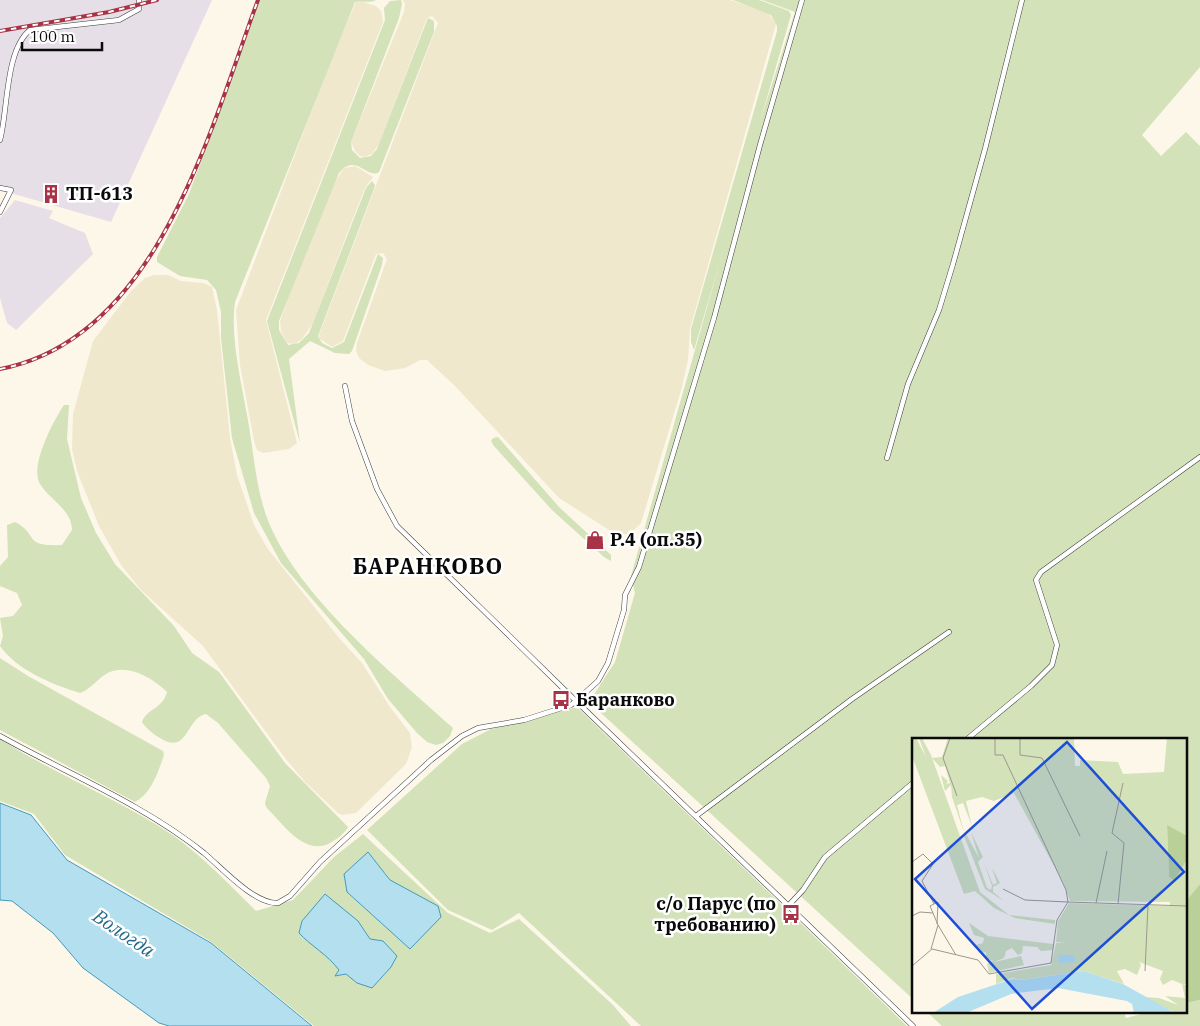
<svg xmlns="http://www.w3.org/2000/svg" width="1200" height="1026" viewBox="0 0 1200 1026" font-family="'IBM Plex Serif',serif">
	<rect width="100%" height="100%" fill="#fdf7e9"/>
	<g fill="#e6dfe8">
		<polygon points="0,0 212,0 111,222 0,190"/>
		<polygon points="15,200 53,211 49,218 85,233 93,254 16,330 7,323 0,298 0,218"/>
	</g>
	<g fill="#efe8cd">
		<polygon points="403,0 730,0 763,11 769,14 776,24 690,329 688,360 682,387 641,523 630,534 622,534 609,530 559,498 456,387 427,360 420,360 405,368 385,371 368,365 359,358 356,351 357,343 387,259 383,253 376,254 343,341 332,347 320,339 319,335 438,23 432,16 427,18 379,144 372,154 364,157 360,156 355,151 351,142 404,12 405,4"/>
		<polygon points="356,2 363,2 376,6 381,11 383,22 266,320 297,443 289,449 263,453 257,450 254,441 240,365 236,310 332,57"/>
		<polygon points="355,166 373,177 365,188 348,231 313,323 302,339 295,344 287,343 281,331 280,321 289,296 335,182 344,168"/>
		<polygon points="154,275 168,275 181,281 204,283 212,287 217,310 230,438 237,475 254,525 268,549 339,638 362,663 390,707 410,733 412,747 406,764 356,813 342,815 338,813 305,782 285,758 203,646 141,590 121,565 99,526 77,471 72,449 73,414 93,341 131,291 145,278"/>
	</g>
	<g fill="#d3e2b8" fill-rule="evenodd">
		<path d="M 260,0 L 376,0 C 369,4 362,0 355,2 L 235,302 C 230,337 241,381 247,415 C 254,451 255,489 269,523 C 300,598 392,673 453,728 L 450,736 L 443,743 L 436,745 L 427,742 L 417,733 L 388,699 L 364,659 L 281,563 L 254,513 L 232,438 L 221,338 L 221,312 L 216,290 L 207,280 L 180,276 L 157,262 L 157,257 L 189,194 Z"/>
		<path d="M 401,0 L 402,4 L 399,18 L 351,142 L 352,150 L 360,158 L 371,156 L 377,149 L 428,18 L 434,21 L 434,32 L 379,172 C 367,180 356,152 339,173 L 279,321 L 279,330 L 288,345 L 299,343 L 309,333 L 366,188 L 372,181 L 375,185 L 374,189 L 318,336 L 322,343 L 332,348 L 344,342 L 378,254 L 383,258 L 382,265 L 352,351 L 349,354 L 335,353 L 310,341 L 289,359 L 300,443 L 267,321 L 385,20 L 384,8 L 390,1 Z"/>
		<polygon points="733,0 759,0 789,11 791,15 759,125 795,12 762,0 1200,0 1200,67 1142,135 1161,156 1186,132 1200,146 1200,884 1186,901 1186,740 914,740 914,1000 589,702 615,662 635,593 631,576 723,251 694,350 691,342 691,329 777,31 777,26 771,15"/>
		<path d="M 64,405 L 69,405 L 67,439 L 81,498 L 96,533 L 115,564 L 174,626 L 192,653 L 219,672 L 285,763 L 348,827 C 344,834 337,839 330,843 C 305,857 282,823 266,807 L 265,803 L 270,786 L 266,778 L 218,723 L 206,714 C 186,718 188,756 160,738 C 153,734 146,728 142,722 C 147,708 162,710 167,692 C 153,678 126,662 106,674 C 97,679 90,690 80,693 C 52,684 18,671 0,646 L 3,636 L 0,618 L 13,616 L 22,605 L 17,593 L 0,586 L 0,566 L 8,557 L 7,525 L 15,522 C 40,535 22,547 62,545 L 72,530 C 72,510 50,500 40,484 C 29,466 54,420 64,405 Z"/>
		<polygon points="498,437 559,507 611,555 611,561 604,557 552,510 494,446 491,441 493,438"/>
		<path d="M 0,658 L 28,676 L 163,751 L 164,755 C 158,772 152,793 135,802 L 0,730 Z"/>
		<polygon points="577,707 907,1026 641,1026 519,913 492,930 448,910 367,830 462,744 491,729"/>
		<path d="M 0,739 C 56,775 119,799 174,836 C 204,858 230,885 256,911 L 293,900 L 334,857 L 363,834 L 448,913 L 490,933 L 519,919 L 613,1005 L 631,1026 L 314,1026 L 210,941 L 65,855 L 34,814 L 0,801 ZM 384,871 L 390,880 L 410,949 L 347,892 ZM 325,895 L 358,921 L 370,939 L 383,941 L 391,967 L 372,988 L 357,983 L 346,974 L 335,976 L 339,970 L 331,960 Z"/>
		<polygon points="1200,1000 1200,1026 942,1026 927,1012 1124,1012 1126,1018 1149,1012 1186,1012 1186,1003"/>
	</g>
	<polygon fill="#b9d199" points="1200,884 1200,1000 1186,1003 1186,901"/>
	<g fill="#b4dfee" stroke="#439abd">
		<polygon points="0,803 31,815 67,860 211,943 312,1026 169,1026 159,1023 83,968 53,933 12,901 0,900"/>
		<polygon points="368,852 390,880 438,906 441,917 410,949 347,892 344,874"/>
		<path d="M 325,894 L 358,921 L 370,939 L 383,941 L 397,956 L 391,967 L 372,988 L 357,983 L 346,974 L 335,976 L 339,970 C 328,955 311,946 299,933 L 302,921 Z"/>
	</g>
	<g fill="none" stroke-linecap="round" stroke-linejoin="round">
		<g stroke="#3d3d3d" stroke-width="5.5">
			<g id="street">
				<path d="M 0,140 C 8,111 5,50 30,30 L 119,20 L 139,9 L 139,0"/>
				<polyline points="0,188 11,190 0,212"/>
				<polyline points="345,386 352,421 377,489 397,526 576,701 598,681 608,663 624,610 625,595 639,567 714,318 760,145 802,0"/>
				<polyline points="887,458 908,384 939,310 953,264 985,149 1022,0"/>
				<path d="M 0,736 C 68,774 143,804 204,853 C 223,869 254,904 278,903 L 290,896 L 320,862 L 431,760 L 462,736 L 478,728 L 524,720 L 571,705 L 576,701 L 913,1026"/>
				<polyline points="966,740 1031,686 1052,665 1057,645 1036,580 1041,572 1200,457"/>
				<polyline points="696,816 852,699 949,632"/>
				<polyline points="789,905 803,890 825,857 914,782"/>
			</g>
		</g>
		<use href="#street" stroke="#fff" stroke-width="4.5"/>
		<g stroke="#a93346" stroke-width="4">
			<g id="rail">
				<polyline points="0,31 109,12 157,0"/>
				<path d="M 0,369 C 158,339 210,129 258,0"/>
			</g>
		</g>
		<use href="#rail" stroke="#fff" stroke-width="2" stroke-dasharray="5.5" stroke-linecap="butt"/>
	</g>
	<defs>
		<g id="building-bare" transform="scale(1.5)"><path d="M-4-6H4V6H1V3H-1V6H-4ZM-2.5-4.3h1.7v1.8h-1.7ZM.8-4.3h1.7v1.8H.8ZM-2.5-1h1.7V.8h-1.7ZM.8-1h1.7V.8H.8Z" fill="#a93346" stroke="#fff" stroke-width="2.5" paint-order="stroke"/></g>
		<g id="shop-bare" transform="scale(1.5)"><path d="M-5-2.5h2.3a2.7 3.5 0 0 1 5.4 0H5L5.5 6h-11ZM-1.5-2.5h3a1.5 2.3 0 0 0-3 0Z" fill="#a93346" stroke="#fff" stroke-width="2.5" paint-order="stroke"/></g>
		<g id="bus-bare" transform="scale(1.5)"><path d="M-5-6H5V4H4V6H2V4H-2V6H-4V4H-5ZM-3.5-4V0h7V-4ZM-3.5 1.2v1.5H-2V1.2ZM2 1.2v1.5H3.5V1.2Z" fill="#a93346" stroke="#fff" stroke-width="2.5" paint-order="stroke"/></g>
	</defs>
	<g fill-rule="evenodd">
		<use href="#building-bare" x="51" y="194"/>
		<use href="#shop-bare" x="595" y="540"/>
		<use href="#bus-bare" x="561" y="700"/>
		<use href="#bus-bare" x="791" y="914"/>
	</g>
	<g text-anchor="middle" stroke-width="5" stroke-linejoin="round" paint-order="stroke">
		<g font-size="18" font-weight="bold" fill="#0a0a0a" stroke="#fff" text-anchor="start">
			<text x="66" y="200">ТП-613</text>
			<text x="610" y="546">Р.4 (оп.35)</text>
			<text x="576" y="706">Баранково</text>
			<text x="776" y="910" text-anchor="end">с/о Парус (по<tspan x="776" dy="21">требованию)</tspan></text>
		</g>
		<g font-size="19" font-style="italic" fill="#236a8c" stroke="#fff">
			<text transform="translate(124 933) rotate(34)" y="7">Вологда</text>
		</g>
		<g font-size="22" font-weight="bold" letter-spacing="1" fill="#0a0a0a" stroke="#fff">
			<text x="428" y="574">БАРАНКОВО</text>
		</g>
	</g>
	<g transform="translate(912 738)">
		<rect width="275" height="275" fill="#fdf7e9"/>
		<path d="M 0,0 L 4,0 L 14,19 L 7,0 L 10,0 L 19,17 L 68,154 L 97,177 L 143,182 L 143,186 L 103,180 L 82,170 L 63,153 L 52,156 L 0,18 ZM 36,0 L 162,0 L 163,28 L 168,28 L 168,22 L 206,24 L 211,36 L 252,34 L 255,0 L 275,0 L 275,98 L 255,88 L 257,139 L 262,141 L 275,122 L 275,246 L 270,246 L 275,247 L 275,275 L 264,275 L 231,259 L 247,260 L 266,267 L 253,258 L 273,260 L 270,246 L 260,242 L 251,247 L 248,241 L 251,233 L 227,224 L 229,227 L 225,237 L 213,231 L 205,233 L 212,246 L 172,233 L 109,242 L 100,240 L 84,246 L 84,236 L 139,227 L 144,205 L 154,205 L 144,204 L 146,183 L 157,165 L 258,168 L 258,164 L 158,163 L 151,144 L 102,55 L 82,63 L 70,59 L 54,63 L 60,88 L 51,65 L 45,67 L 52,94 L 40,59 L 39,47 L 33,53 L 29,37 L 36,43 L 34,46 L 38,45 L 33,28 L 28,29 L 20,20 L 30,19 ZM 59,94 L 71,119 L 66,124 L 75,150 L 79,152 L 80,148 L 71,122 L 81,147 L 85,145 L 80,130 L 88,145 L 81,149 L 81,154 L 92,163 L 73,151 L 52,98 L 54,96 L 67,120 ZM 57,185 L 76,198 L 141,206 L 141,212 L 129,213 L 125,209 L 111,208 L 110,215 L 106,217 L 100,210 L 94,213 L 92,220 L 82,224 L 109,218 L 112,227 L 77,235 L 75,226 L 81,223 L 74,220 L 74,214 L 67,215 L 64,207 L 71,205 L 72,200 L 62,197 Z" fill="#d3e2b8"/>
		<path d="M 255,87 L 275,98 L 275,122 L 262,142 L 257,139 Z" fill="#b9d199"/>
		<path d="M 146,217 L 162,217 L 163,224 L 147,225 ZM 172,233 L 211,246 L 263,275 L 222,275 L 220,266 L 215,263 L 146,250 L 99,256 L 54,275 L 21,275 L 46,259 L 100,241 L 110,242 Z" fill="#b4dfee"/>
		<path fill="none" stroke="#9c9890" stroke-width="1" d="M 38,0 L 31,20 L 45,58M 83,0 L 83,17 L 91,17 L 154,152 L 156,164 L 113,162 L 91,151M 108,0 L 108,17 L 130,20 L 168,98M 0,124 L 11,116 L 21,126 L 10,143 L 22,166M 184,165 L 195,113M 206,166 L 212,105 L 200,95 L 211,45M 0,178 L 8,174 L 21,175M 26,187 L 44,217M 19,211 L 26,187 L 18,168 L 26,164 L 25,186M 0,228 L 20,211 L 66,222 L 77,236 L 139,225 L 145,182 L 156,164 L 275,168M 233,233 L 236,167"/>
		<path fill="#1d4ed8" fill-opacity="0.15" stroke="#1d4ed8" stroke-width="2.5" d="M 155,4 L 272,134 L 120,271 L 3,141 Z"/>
		<rect width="275" height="275" fill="none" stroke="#0a0a0a" stroke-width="2.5"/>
	</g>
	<path d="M22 42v8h80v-8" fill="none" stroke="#0a0a0a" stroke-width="2.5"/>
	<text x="30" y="42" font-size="15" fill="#0a0a0a" stroke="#ffffff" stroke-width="4" paint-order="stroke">100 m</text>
</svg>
